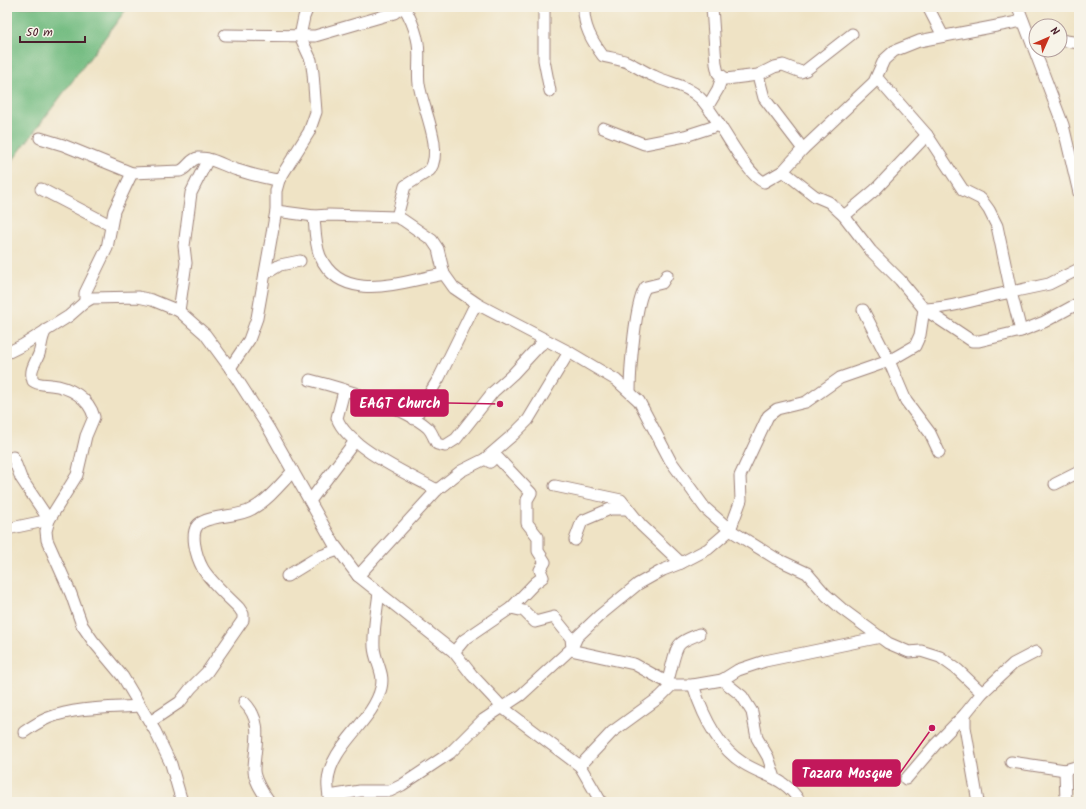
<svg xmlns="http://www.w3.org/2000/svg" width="1086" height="809" viewBox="0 0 1086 809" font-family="Kalam,sans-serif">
	<rect width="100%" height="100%" fill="#f7f3e8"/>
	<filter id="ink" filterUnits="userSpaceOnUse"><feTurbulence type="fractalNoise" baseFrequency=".025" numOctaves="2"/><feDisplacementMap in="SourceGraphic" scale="8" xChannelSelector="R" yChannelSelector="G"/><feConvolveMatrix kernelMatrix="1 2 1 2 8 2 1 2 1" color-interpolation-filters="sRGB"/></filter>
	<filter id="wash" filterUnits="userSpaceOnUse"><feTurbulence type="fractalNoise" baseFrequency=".012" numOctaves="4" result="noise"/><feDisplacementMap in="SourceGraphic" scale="16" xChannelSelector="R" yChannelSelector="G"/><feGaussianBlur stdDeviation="0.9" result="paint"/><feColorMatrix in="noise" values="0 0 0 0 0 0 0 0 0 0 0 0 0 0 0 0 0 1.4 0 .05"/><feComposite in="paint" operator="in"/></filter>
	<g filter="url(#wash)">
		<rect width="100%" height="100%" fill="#efe3c5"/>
		<polygon fill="#76bd83" stroke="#606e57" points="7,7 128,7 7,168"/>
	</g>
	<g filter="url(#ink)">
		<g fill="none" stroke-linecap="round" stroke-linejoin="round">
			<g stroke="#9c8178" stroke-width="13">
				<g id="minor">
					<polyline points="544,7 544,60 550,91"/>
					<path d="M 584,7 C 583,26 592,41 603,56 C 610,58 620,59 627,62 C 636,66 644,72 654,76 C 670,84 687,85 700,98 C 717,114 745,175 764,182 L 783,171"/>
					<polyline points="712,7 716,64 718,73 726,79 758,75 774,67 783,65 801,72 806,70 852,34"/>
					<polyline points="928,7 943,36"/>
					<polyline points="1018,7 1063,125 1079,193"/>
					<polyline points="225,35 315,36 394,13 402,7"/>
					<polyline points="1060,40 1079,43"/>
					<polyline points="758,75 764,98 803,149"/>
					<path d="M 877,78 L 927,135 L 963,190 L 981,199 L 989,210 L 997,226 L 1011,292 C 981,297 955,308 924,309 L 900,280 L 871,251 L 844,216 L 829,202 L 815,196 L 783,171 L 803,149 L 874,82 L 884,60 L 894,51 L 919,41 L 1023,21"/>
					<polyline points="708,106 718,89 722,77"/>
					<polyline points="603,128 644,144 685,136 719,125"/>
					<path d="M 40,138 L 63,145 L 132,173 L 180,171 C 188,168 190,159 198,158 C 211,157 224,166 237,170 C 250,174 266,179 279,180 L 309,132 L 316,112 L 313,73 L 311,60 L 300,36 L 304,17 L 308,7"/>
					<polyline points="41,189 110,225"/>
					<polyline points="276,211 314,216 329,215 397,217 403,220 432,240 438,249 444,274 454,288 479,305 569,352 616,380 639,401 670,460 705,508 730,530 775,558 807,573 826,595 842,609 888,643 909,652 921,651 940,657 958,670 982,693"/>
					<path d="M 314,216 C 315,229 315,244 320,256 C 342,306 403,281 444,274"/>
					<polyline points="844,216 875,190 927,135"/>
					<path d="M 397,217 L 405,186 L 430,170 C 444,149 422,107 419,84 C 417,69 421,52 417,38 C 414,26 410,17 404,7"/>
					<polyline points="265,274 280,265 300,261"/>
					<polyline points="85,302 85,293 107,248 114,211 132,173"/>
					<polyline points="863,310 889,361 906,401 930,433 939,452"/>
					<polyline points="179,311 186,263 184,246 191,193 208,159"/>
					<polyline points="1021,331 1044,322 1079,303"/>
					<polyline points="7,353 23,345 69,316 85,302 92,298 138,297 152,300 179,311 205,334 230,368 269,429 334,544 358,576 454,652 472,675 503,708 580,766 601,802"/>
					<polyline points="230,368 249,340 257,318 276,211 276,191 279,180"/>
					<path d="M 310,380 C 341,388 405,407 428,428 C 432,432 434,439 437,444 L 445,446 L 456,439 L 493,392 L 513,374 L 539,346 L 546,341"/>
					<path d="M 344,391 L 337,418 C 347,447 410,475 437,490"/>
					<path d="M 630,391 C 630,372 635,299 646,287 L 662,283 L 667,275"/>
					<polyline points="414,419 439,378 473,309 479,305"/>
					<polyline points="13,457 21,478 49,520 46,531 47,540 71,594 82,625 93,641 123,677 155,731 171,764 182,802"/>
					<polyline points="485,459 514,434 528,420 569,352"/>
					<polyline points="1055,484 1079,472"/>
					<polyline points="555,486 621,500 641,525 681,563 708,549 730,530 741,500 740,476 768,416 777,409 806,402 840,378 889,361 915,346 920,335 924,309 972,341 979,341 1021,331 1011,292 1049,284 1079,269"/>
					<polyline points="310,501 355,441"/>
					<path d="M 7,529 L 49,520 L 77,475 L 86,436 L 94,417 C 89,398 70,387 51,385 C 45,384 38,385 33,381 C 29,370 35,364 39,354 C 42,345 41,338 46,330"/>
					<polyline points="575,540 582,521 610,509 628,509"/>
					<polyline points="287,576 318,557 338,550"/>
					<polyline points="358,576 437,490 461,471 485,459 490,462 496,456 531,493 527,500 527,523 538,537 538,551 545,562 540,570 543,577 535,583 511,608"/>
					<polyline points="722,680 738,670 765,661 881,637"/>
					<path d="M 667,683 C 671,673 674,650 680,644 C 685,639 693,637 699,634"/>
					<polyline points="672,685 634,664 575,651 572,648 577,637 599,616 638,584 663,570 681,563"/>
					<path d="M 244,702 C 264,722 255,743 254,768 C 253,779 263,793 269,802"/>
					<polyline points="965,714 965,727 978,802"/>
					<path d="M 150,722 L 180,702 L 191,688 L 207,672 L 243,620 L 243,614 L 239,608 C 228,597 211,582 203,569 C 197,558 187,529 202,522 C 218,514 237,518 252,509 C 268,500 280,485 293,471"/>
					<path d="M 24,732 C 31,727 39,722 48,718 C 76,707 110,708 140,706"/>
					<polyline points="1011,762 1065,770 1079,766"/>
					<polyline points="580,766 612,732 660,697 672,685 693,685"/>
					<polyline points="1065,770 1066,802"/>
					<path d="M 775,778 L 768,757 L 757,738 L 752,712 L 742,696 L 722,680 L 693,685 C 702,713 717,747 743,763 C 765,777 785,777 800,802"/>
					<polyline points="906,779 935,745 965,714 982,693 1013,664 1036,652"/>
					<polyline points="329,796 360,791 390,791 402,785 450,753 483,720 521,695 572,648 571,638 554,617 535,622 524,611 511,608 464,640 454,652"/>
					<path d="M 330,802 C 329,795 327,787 328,781 C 330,746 373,722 381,688 C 385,673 375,662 374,647 C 373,629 377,610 379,592"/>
				</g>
			</g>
			<use href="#minor" stroke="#fff" stroke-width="11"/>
		</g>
	</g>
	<path fill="none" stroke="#c2185b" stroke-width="1.5" d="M500 404L448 403M932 728L900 773"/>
	<g fill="#c2185b" stroke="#f7f3e8" stroke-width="1.5">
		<circle cx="500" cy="404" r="4"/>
		<circle cx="932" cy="728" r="4"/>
	</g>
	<g fill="#c2185b" stroke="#c2185b" stroke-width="1.5">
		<rect x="351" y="390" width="97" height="26" rx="4"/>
		<rect x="793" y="760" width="107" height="26" rx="4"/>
	</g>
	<g font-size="14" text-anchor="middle" font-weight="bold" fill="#fff">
		<text x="400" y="408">EAGT Church</text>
		<text x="847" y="778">Tazara Mosque</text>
	</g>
	<rect width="1086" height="809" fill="none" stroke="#f7f3e8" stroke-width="24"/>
	<g transform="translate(1048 38) rotate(45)"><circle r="19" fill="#f7f3e8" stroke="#b29e9c"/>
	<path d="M0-3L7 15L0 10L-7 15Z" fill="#c8321e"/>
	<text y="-6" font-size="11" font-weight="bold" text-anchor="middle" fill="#4a1f2b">N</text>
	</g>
	<path d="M20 36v6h65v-6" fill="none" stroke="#4a1f2b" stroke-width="2"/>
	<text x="26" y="36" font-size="12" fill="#4a1f2b" stroke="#f7f3e8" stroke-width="3" paint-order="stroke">50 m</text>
</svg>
